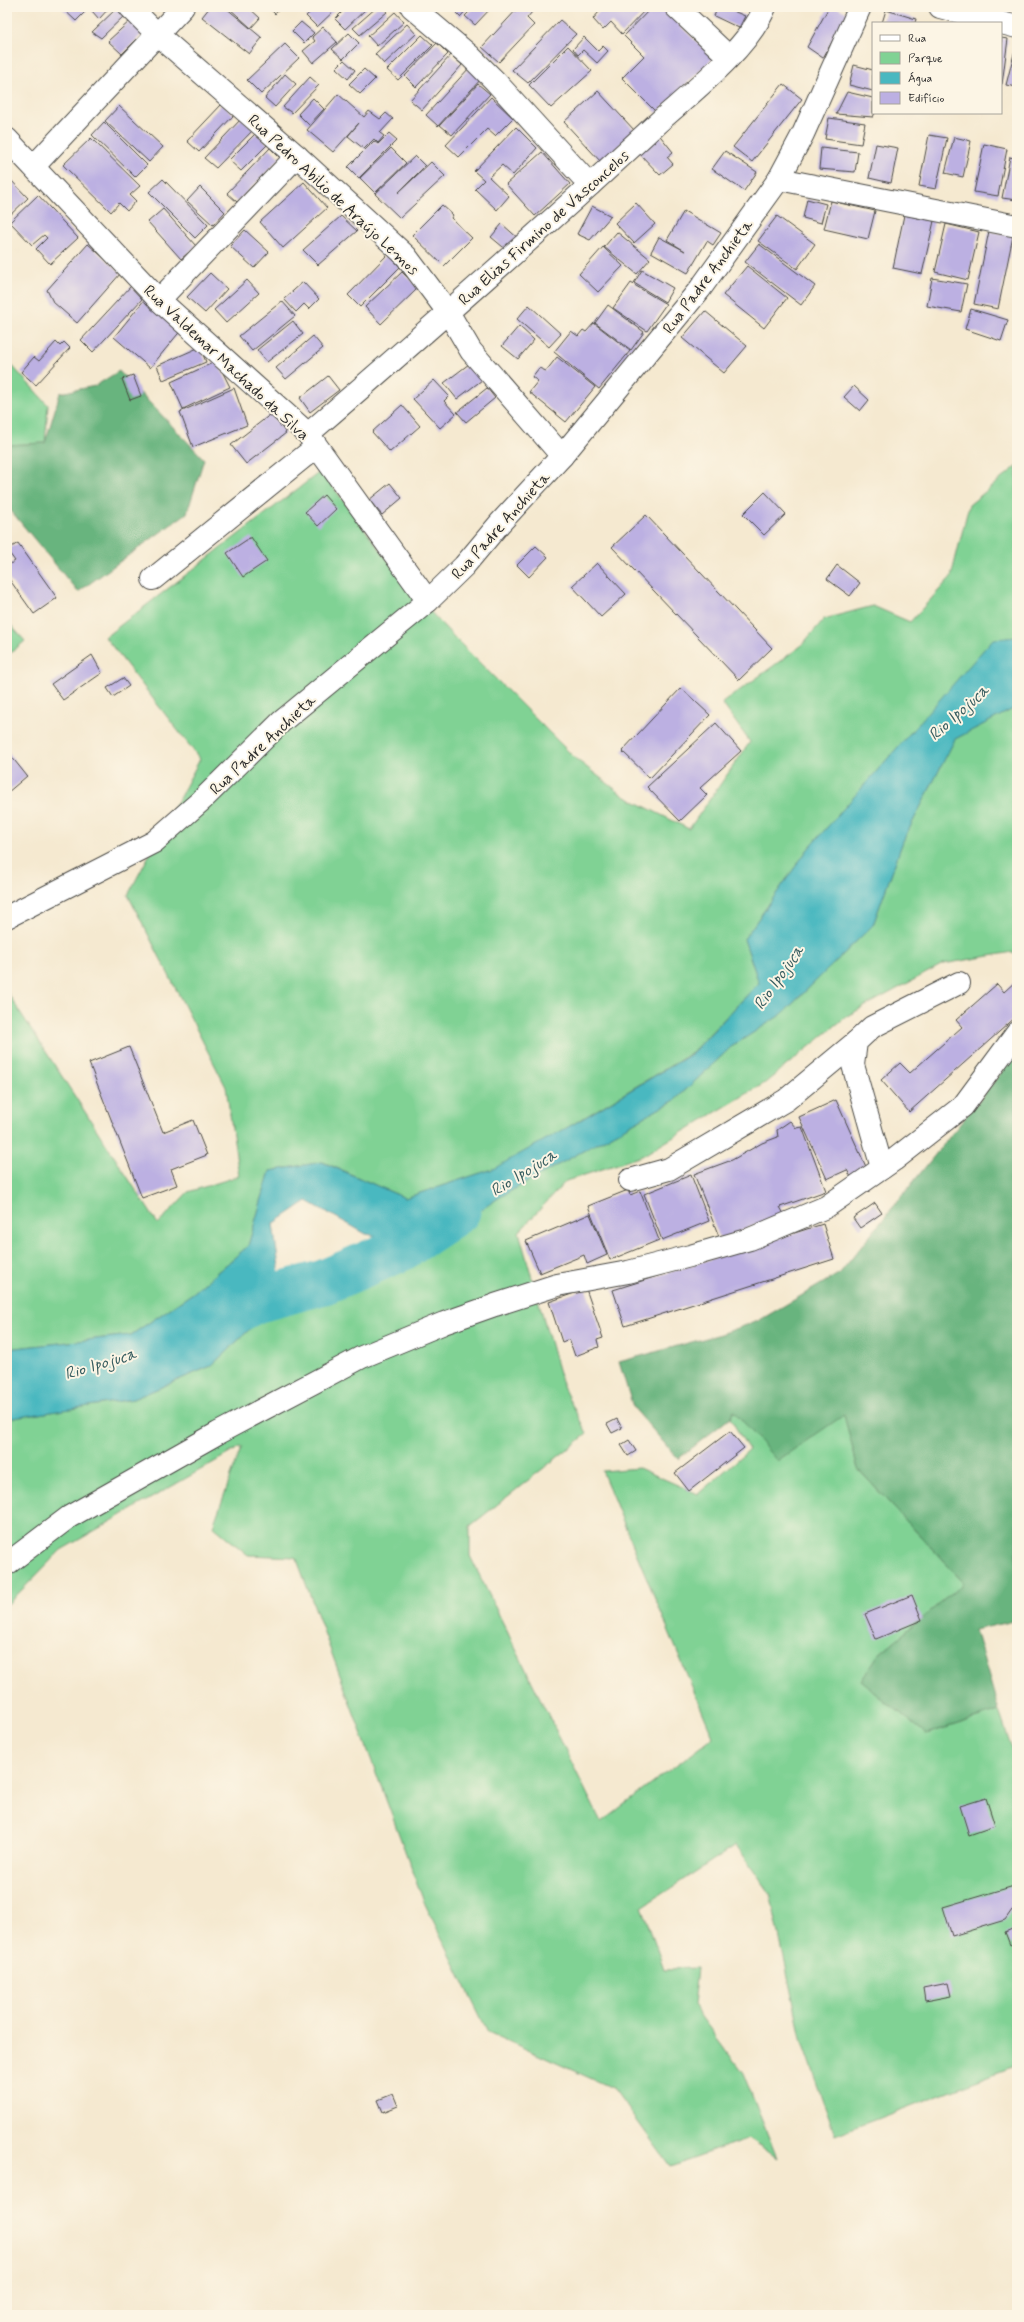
<svg xmlns="http://www.w3.org/2000/svg" width="1024" height="2322" viewBox="0 0 1024 2322" font-family="Mynerve,sans-serif">
	<rect width="100%" height="100%" fill="#fcf5e5"/>
	<filter id="ink" filterUnits="userSpaceOnUse"><feTurbulence type="fractalNoise" baseFrequency=".025" numOctaves="2"/><feDisplacementMap in="SourceGraphic" scale="8" xChannelSelector="R" yChannelSelector="G"/><feConvolveMatrix kernelMatrix="1 2 1 2 8 2 1 2 1" color-interpolation-filters="sRGB"/></filter>
	<filter id="wash" filterUnits="userSpaceOnUse"><feTurbulence type="fractalNoise" baseFrequency=".012" numOctaves="4" result="noise"/><feDisplacementMap in="SourceGraphic" scale="16" xChannelSelector="R" yChannelSelector="G"/><feGaussianBlur stdDeviation="0.9" result="paint"/><feColorMatrix in="noise" values="0 0 0 0 0 0 0 0 0 0 0 0 0 0 0 0 0 1.4 0 .05"/><feComposite in="paint" operator="in"/></filter>
	<g filter="url(#wash)">
		<rect width="100%" height="100%" fill="#f5e9d0"/>
		<g fill="#80d294" stroke="#567e60">
			<polygon points="7,360 48,405 45,443 7,445"/>
			<polygon points="1017,466 1017,637 993,640 808,849 744,939 759,983 690,1054 505,1165 405,1198 323,1162 270,1171 248,1246 193,1293 131,1335 7,1349 7,992 158,1224 188,1192 239,1176 226,1087 128,895 200,759 105,637 321,471 411,591 454,637 576,759 624,796 689,829 750,742 722,703 801,646 824,619 873,606 910,622 951,577 969,505"/>
			<polygon points="7,621 25,641 7,656"/>
			<polygon points="1017,707 1017,955 1013,952 943,964 847,1016 765,1083 642,1156 566,1181 519,1232 563,1387 587,1434 470,1526 470,1556 601,1822 713,1737 602,1471 639,1468 698,1494 749,1450 730,1418 735,1410 844,1414 858,1469 964,1583 878,1655 926,1734 999,1711 1017,1763 1017,2065 835,2135 802,2042 770,1893 736,1845 642,1907 664,1969 697,1968 693,2006 743,2073 777,2158 749,2138 670,2166 614,2089 488,2032 424,1902 296,1557 248,1555 213,1526 242,1446 61,1550 7,1605 7,1419 133,1399 211,1366 272,1308 405,1260 500,1197 675,1100 731,1047 782,1014 873,925 903,841 955,739"/>
		</g>
		<g fill="#68b47e" stroke="#4a7054">
			<polygon points="119,371 204,459 187,513 78,592 7,506 7,445 45,443 60,393 95,386"/>
			<polygon points="1017,1053 1017,1620 975,1630 999,1711 926,1734 861,1681 878,1655 964,1583 858,1469 844,1415 777,1461 734,1411 730,1418 678,1459 633,1407 619,1362 721,1334 758,1321 840,1273"/>
		</g>
		<polygon fill="#49b8c0" stroke="#3a7276" points="1017,637 1017,707 955,739 903,841 873,925 782,1014 731,1047 675,1100 500,1197 430,1244 366,1234 307,1201 273,1224 279,1267 272,1308 211,1366 133,1399 7,1419 7,1349 131,1335 193,1293 248,1246 270,1171 322,1162 405,1198 493,1169 577,1122 690,1055 759,983 744,939 808,849 993,639"/>
		<g fill="none" stroke-linecap="round" stroke-linejoin="round">
			<polyline stroke="#49b8c0" stroke-width="45" points="219,1320 255,1301 324,1282 401,1249 458,1211"/>
		</g>
		<g id="blocks">
			<g fill="#bcb0e2">
				<polygon points="61,7 90,7 76,21"/>
				<polygon points="96,7 110,7 99,19 92,11"/>
				<polygon points="118,7 126,14 101,38 92,32"/>
				<polygon points="210,7 225,7 262,38 249,54 202,17"/>
				<polygon points="228,7 248,7 260,18 251,28"/>
				<polygon points="268,7 281,7 275,14"/>
				<polygon points="316,7 338,7 317,27 306,16"/>
				<polygon points="347,7 368,7 345,29 335,19"/>
				<polygon points="377,7 383,7 387,12 360,35 353,28"/>
				<polygon points="450,7 469,7 460,17"/>
				<polygon points="474,7 492,7 475,25 465,16"/>
				<polygon points="519,7 526,7 532,12 527,18 534,25 499,62 482,47"/>
				<polygon points="596,7 648,7 622,34 611,22 603,30 593,19 599,12 595,8"/>
				<polygon points="652,7 661,7 713,58 657,113 622,78 644,56 624,36"/>
				<polygon points="718,7 724,7 745,16 739,28 714,16"/>
				<polygon points="829,7 836,7 848,13 823,58 807,47"/>
				<polygon points="886,10 916,19 915,23 882,23"/>
				<polygon points="395,12 404,22 377,46 368,36"/>
				<polygon points="131,20 144,32 122,54 108,41"/>
				<polygon points="560,20 576,34 528,83 512,70"/>
				<polygon points="301,22 314,33 304,43 292,31"/>
				<polygon points="407,24 416,34 384,64 375,54"/>
				<polygon points="323,27 337,42 313,63 303,51 315,41 312,37"/>
				<polygon points="349,33 359,43 343,59 332,49"/>
				<polygon points="422,35 433,45 398,80 387,70"/>
				<polygon points="584,37 598,51 603,46 608,51 597,63 583,50 578,55 573,49"/>
				<polygon points="1001,38 1008,39 1002,84 1001,84"/>
				<polygon points="1017,42 1017,87 1006,85"/>
				<polygon points="437,43 448,54 416,87 405,76"/>
				<polygon points="285,44 299,58 261,94 247,80"/>
				<polygon points="568,46 592,71 551,108 529,85"/>
				<polygon points="451,55 462,65 422,110 410,100"/>
				<polygon points="344,60 355,70 348,79 336,68"/>
				<polygon points="854,65 873,70 873,91 849,85"/>
				<polygon points="470,67 482,78 438,126 426,115"/>
				<polygon points="364,69 375,79 360,94 349,84"/>
				<polygon points="285,74 296,84 275,107 265,98"/>
				<polygon points="310,77 319,85 292,113 283,107"/>
				<polygon points="478,84 490,94 452,135 440,125"/>
				<polygon points="783,84 802,99 752,162 733,147"/>
				<polygon points="598,91 635,131 601,162 564,122"/>
				<polygon points="847,92 873,98 873,113 875,113 873,117 836,114"/>
				<polygon points="338,94 364,117 369,111 380,119 386,113 393,119 380,133 384,136 378,143 374,139 364,149 348,136 359,123 333,152 307,130"/>
				<polygon points="491,97 513,118 495,136 487,129 459,157 446,145"/>
				<polygon points="313,98 324,109 309,125 298,114"/>
				<polygon points="222,104 234,115 199,152 187,141"/>
				<polygon points="119,106 163,147 149,162 105,121"/>
				<polygon points="242,118 254,129 216,168 204,158"/>
				<polygon points="829,118 865,123 861,144 825,139"/>
				<polygon points="104,122 147,165 135,177 92,135"/>
				<polygon points="516,127 537,148 513,175 502,165 489,177 509,196 497,210 475,189 484,180 474,171"/>
				<polygon points="657,132 673,152 667,157 673,164 660,175 637,151"/>
				<polygon points="256,133 268,144 241,171 229,160"/>
				<polygon points="389,133 397,140 359,178 348,167 374,141 378,144"/>
				<polygon points="929,135 947,138 936,189 919,186"/>
				<polygon points="954,137 971,141 963,177 945,173"/>
				<polygon points="91,138 140,186 130,195 136,201 127,211 119,203 111,212 63,165"/>
				<polygon points="876,144 898,148 891,183 869,178"/>
				<polygon points="984,144 1007,149 998,196 974,192"/>
				<polygon points="270,148 280,158 237,202 227,193"/>
				<polygon points="391,148 406,163 375,193 360,178"/>
				<polygon points="821,148 858,152 855,172 819,169"/>
				<polygon points="725,151 757,172 744,191 712,169"/>
				<polygon points="542,152 570,184 535,216 506,184"/>
				<polygon points="415,156 425,166 398,193 431,162 445,176 400,218 375,194"/>
				<polygon points="1010,157 1017,159 1017,200 1002,198"/>
				<polygon points="9,178 28,198 7,218 7,180"/>
				<polygon points="163,179 208,225 195,238 149,192"/>
				<polygon points="304,182 327,208 283,248 260,222"/>
				<polygon points="200,187 225,212 213,225 187,201"/>
				<polygon points="38,195 78,238 50,264 36,249 47,238 44,235 32,245 10,222"/>
				<polygon points="807,199 826,204 821,223 803,218"/>
				<polygon points="831,201 875,211 868,239 824,229"/>
				<polygon points="636,203 655,224 634,243 615,223"/>
				<polygon points="442,205 453,215 451,218 472,238 444,266 412,235"/>
				<polygon points="592,206 611,216 590,240 577,234"/>
				<polygon points="163,209 196,246 181,259 148,222"/>
				<polygon points="684,211 721,233 713,245 707,241 688,273 651,252 659,237 685,251 667,240"/>
				<polygon points="904,215 934,221 922,274 893,268"/>
				<polygon points="341,216 357,231 318,265 303,250"/>
				<polygon points="777,216 815,244 797,269 758,241"/>
				<polygon points="502,224 520,240 509,252 491,237"/>
				<polygon points="946,224 979,232 968,280 935,272"/>
				<polygon points="245,230 269,252 254,268 230,246"/>
				<polygon points="989,231 1013,236 998,309 974,304"/>
				<polygon points="617,232 650,259 637,274 604,247"/>
				<polygon points="88,244 121,273 77,323 53,302 47,290"/>
				<polygon points="759,244 815,286 801,305 745,262"/>
				<polygon points="603,247 623,266 598,292 579,274"/>
				<polygon points="388,254 400,267 360,307 348,295"/>
				<polygon points="747,266 787,298 764,328 723,295"/>
				<polygon points="642,270 673,288 665,302 634,283"/>
				<polygon points="402,272 418,288 381,324 365,307"/>
				<polygon points="210,273 227,289 205,313 187,297"/>
				<polygon points="932,278 967,284 961,312 927,306"/>
				<polygon points="247,280 259,293 226,323 214,310"/>
				<polygon points="303,282 319,299 309,309 304,304 296,312 284,299"/>
				<polygon points="631,283 666,304 647,331 613,308"/>
				<polygon points="131,286 143,298 93,352 81,340"/>
				<polygon points="145,299 182,329 150,368 114,337"/>
				<polygon points="282,301 295,316 252,351 239,336"/>
				<polygon points="529,305 561,334 549,347 517,319"/>
				<polygon points="608,305 644,332 631,350 595,323"/>
				<polygon points="971,309 1008,320 1001,341 965,329"/>
				<polygon points="705,311 747,346 724,373 682,338"/>
				<polygon points="293,321 303,334 267,362 257,350"/>
				<polygon points="594,323 630,351 599,389 554,352 571,331 578,336 583,330 586,332"/>
				<polygon points="519,326 534,340 518,359 502,346"/>
				<polygon points="313,336 323,348 286,379 276,368"/>
				<polygon points="56,342 60,346 64,342 70,348 36,385 21,372 34,357 39,361"/>
				<polygon points="200,347 206,362 163,380 157,366"/>
				<polygon points="557,357 595,387 566,422 529,392 538,381 532,377 539,368 546,371"/>
				<polygon points="217,361 230,387 183,409 171,382"/>
				<polygon points="469,364 482,380 457,399 444,383"/>
				<polygon points="133,375 141,396 130,400 122,379"/>
				<polygon points="328,376 339,390 310,412 300,398"/>
				<polygon points="434,380 449,396 444,401 456,414 440,428 413,399"/>
				<polygon points="854,386 869,400 860,411 844,397"/>
				<polygon points="234,388 247,425 193,447 180,412"/>
				<polygon points="487,388 495,398 466,422 457,412"/>
				<polygon points="402,405 420,426 390,452 372,432"/>
				<polygon points="271,414 286,433 246,464 231,445"/>
				<polygon points="390,483 402,498 382,515 369,500"/>
				<polygon points="765,492 786,514 764,535 743,514"/>
				<polygon points="324,495 336,509 318,526 305,512"/>
				<polygon points="646,515 772,648 739,680 612,547"/>
				<polygon points="251,537 267,561 243,577 227,553"/>
				<polygon points="18,543 57,598 34,614 7,576 7,566 15,561 7,550"/>
				<polygon points="536,546 548,557 529,577 517,565"/>
				<polygon points="597,563 626,594 601,617 572,586"/>
				<polygon points="837,565 860,583 850,596 827,579"/>
				<polygon points="92,655 102,673 63,700 51,684"/>
				<polygon points="123,678 129,686 113,697 107,688"/>
				<polygon points="681,688 710,715 650,778 622,751"/>
				<polygon points="716,723 741,751 700,788 707,795 680,821 647,787"/>
				<polygon points="7,751 27,776 7,793"/>
				<polygon points="1017,980 1017,1016 909,1112 881,1080 900,1063 910,1073 962,1027 956,1020 997,984 1004,992"/>
				<polygon points="129,1047 163,1132 193,1120 207,1155 171,1169 177,1185 142,1198 89,1063"/>
				<polygon points="836,1100 867,1169 851,1177 847,1170 827,1179 799,1117"/>
				<polygon points="790,1121 796,1128 802,1127 826,1191 780,1207 784,1214 720,1239 694,1174 732,1160 762,1143 778,1137 777,1130"/>
				<polygon points="691,1175 709,1221 662,1240 644,1194"/>
				<polygon points="628,1190 630,1195 640,1191 659,1240 610,1260 588,1206"/>
				<polygon points="875,1203 882,1213 860,1228 853,1218"/>
				<polygon points="590,1214 607,1255 587,1264 584,1255 540,1273 526,1241"/>
				<polygon points="823,1224 834,1259 625,1326 613,1290"/>
				<polygon points="586,1289 603,1338 597,1340 599,1347 575,1356 569,1339 562,1342 549,1302"/>
				<polygon points="617,1419 622,1428 612,1433 607,1424"/>
				<polygon points="730,1431 744,1448 689,1491 675,1473"/>
				<polygon points="629,1440 636,1451 628,1456 621,1445"/>
				<polygon points="912,1595 922,1620 876,1639 865,1614"/>
				<polygon points="986,1798 995,1826 969,1835 960,1806"/>
				<polygon points="1014,1886 1017,1909 1012,1910 1005,1920 952,1936 943,1907"/>
				<polygon points="1017,1927 1017,1942 1010,1945 1005,1932"/>
				<polygon points="948,1983 951,1996 925,2001 923,1988"/>
				<polygon points="393,2094 398,2106 383,2112 378,2100"/>
			</g>
		</g>
	</g>
	<g filter="url(#ink)">
		<use href="#blocks" fill-opacity="0" stroke="#494844" stroke-width="1"/>
		<g fill="none" stroke-linecap="round" stroke-linejoin="round">
			<g stroke="#494844" stroke-width="24">
				<g id="minor">
					<polyline points="130,7 158,35 297,156 406,256 448,312 471,351 562,456"/>
					<polyline points="412,7 470,56 495,81 590,185"/>
					<polyline points="676,7 729,57"/>
					<polyline points="940,7 1017,27"/>
					<polyline points="7,139 159,300 308,434 428,601"/>
					<polyline points="34,166 183,7"/>
					<polyline points="779,179 1017,226"/>
					<polyline points="159,300 297,156"/>
					<path d="M 308,434 C 424,334 539,233 652,128 C 687,96 748,50 765,7"/>
					<polyline points="153,579 316,447"/>
					<polyline points="7,917 154,842 202,800 281,722 428,601 464,566 500,523 562,456 700,289 779,179 803,134 860,7"/>
					<polyline points="882,1168 853,1065 856,1042 872,1027 959,983"/>
					<polyline points="630,1180 669,1169 786,1100 856,1042"/>
					<polyline points="7,1564 69,1517 218,1433 362,1357 444,1323 495,1305 557,1285 628,1272 690,1256 750,1239 826,1207 894,1160 963,1106 1017,1033"/>
				</g>
			</g>
			<use href="#minor" stroke="#fff" stroke-width="22"/>
		</g>
	</g>
	<g text-anchor="middle" stroke-width="4" stroke-linejoin="round" paint-order="stroke">
		<g font-size="16" fill="#2b2b2b" stroke="#fcf5e5">
			<text transform="translate(334 194) rotate(43)" y="6">Rua Pedro Abilio de Araújo Lemos</text>
			<text transform="translate(543 227) rotate(-42)" y="6">Rua Elias Firmino de Vasconcelos</text>
			<text transform="translate(707 276) rotate(-53)" y="6">Rua Padre Anchieta</text>
			<text transform="translate(227 362) rotate(43)" y="6">Rua Valdemar Machado da Silva</text>
			<text transform="translate(500 525) rotate(-48)" y="6">Rua Padre Anchieta</text>
			<text transform="translate(262 744) rotate(-43)" y="6">Rua Padre Anchieta</text>
		</g>
		<g font-size="17" font-style="italic" fill="#365c5f" stroke="#fcf5e5">
			<text transform="translate(958 712) rotate(-42)" y="6">Rio Ipojuca</text>
			<text transform="translate(778 977) rotate(-55)" y="6">Rio Ipojuca</text>
			<text transform="translate(523 1172) rotate(-32)" y="6">Rio Ipojuca</text>
			<text transform="translate(100 1363) rotate(-17)" y="6">Rio Ipojuca</text>
		</g>
	</g>
	<rect width="1024" height="2322" fill="none" stroke="#fcf5e5" stroke-width="24"/>
	<rect x="872" y="22" width="130" height="92" fill="#fcf5e5" stroke="#a8a49b"/>
	<rect x="880" y="35" width="20" height="6" fill="#ffffff" stroke="#a8a49b"/>
	<text x="908" y="42" font-size="12" fill="#2b2b2b">Rua</text>
	<rect x="880" y="52" width="20" height="12" fill="#80d294" stroke="#a8a49b"/>
	<text x="908" y="62" font-size="12" fill="#2b2b2b">Parque</text>
	<rect x="880" y="72" width="20" height="12" fill="#49b8c0" stroke="#a8a49b"/>
	<text x="908" y="82" font-size="12" fill="#2b2b2b">Água</text>
	<rect x="880" y="92" width="20" height="12" fill="#bcb0e2" stroke="#a8a49b"/>
	<text x="908" y="102" font-size="12" fill="#2b2b2b">Edifício</text>
</svg>
